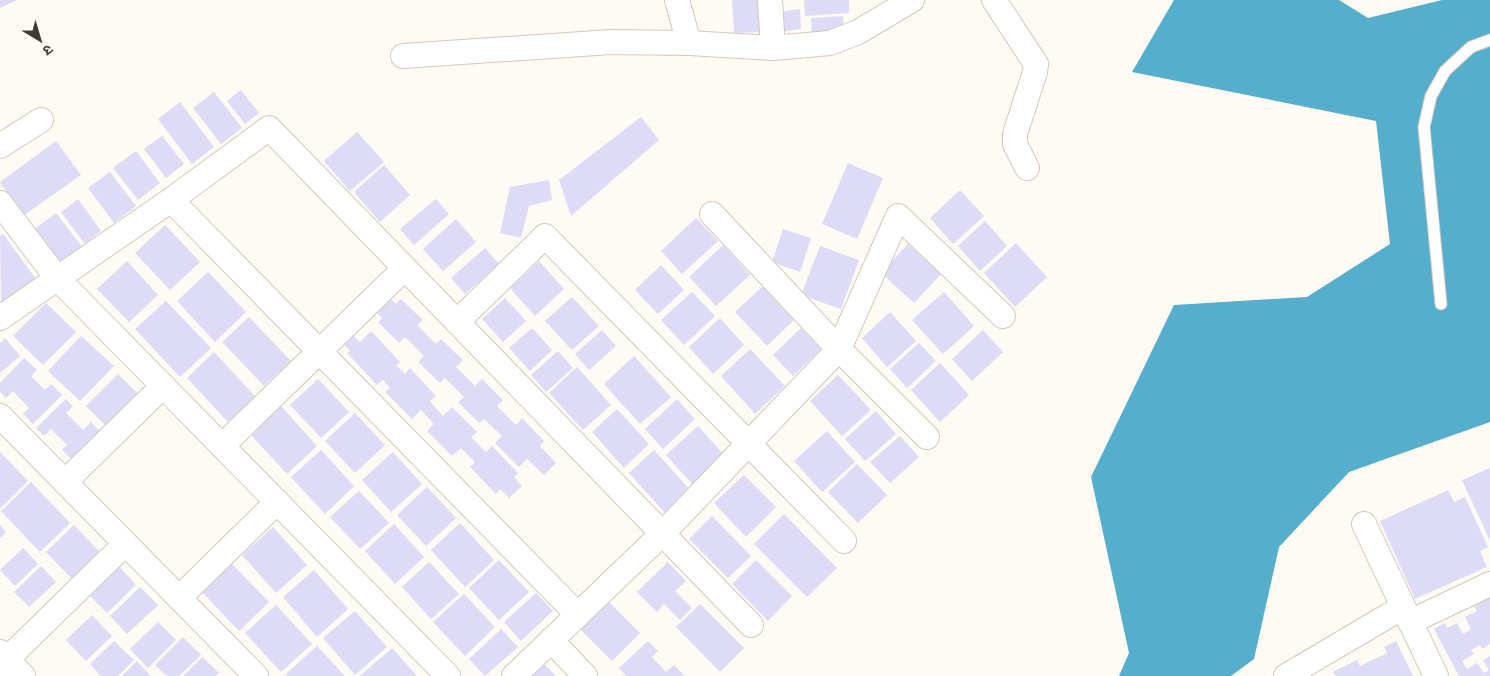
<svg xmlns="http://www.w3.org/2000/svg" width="1490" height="676" viewBox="0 0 1490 676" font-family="'Sofia Sans Condensed','Noto Sans Devanagari',sans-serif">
	<rect width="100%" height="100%" fill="#fefaf4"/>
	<polygon fill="#55aecc" points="1174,0 1339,0 1368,18 1442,0 1490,0 1490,422 1349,472 1279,547 1254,659 1231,676 1119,676 1129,653 1091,477 1174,305 1307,297 1390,244 1376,121 1132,72"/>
	<g fill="#dedbf7">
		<polygon points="0,0 17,0 0,8"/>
		<polygon points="732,0 759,0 761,32 734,33"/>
		<polygon points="804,0 849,0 849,13 805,16"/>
		<polygon points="800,9 801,29 780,32 778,12"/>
		<polygon points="843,16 844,34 812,36 811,18"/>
		<polygon points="241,90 259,113 245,124 227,101"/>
		<polygon points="214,92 242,128 221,144 193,108"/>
		<polygon points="180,102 214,147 192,164 158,119"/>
		<polygon points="641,117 659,140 571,216 559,180"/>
		<polygon points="357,132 384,162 350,191 324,161"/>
		<polygon points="162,136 184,164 166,178 144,149"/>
		<polygon points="56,141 81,175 23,216 0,182"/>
		<polygon points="136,151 160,183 138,200 113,168"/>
		<polygon points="848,163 883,178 857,239 822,224"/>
		<polygon points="384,165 410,195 380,222 354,192"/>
		<polygon points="110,172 136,206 114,223 88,188"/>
		<polygon points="549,180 552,200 529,206 521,238 500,233 510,187"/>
		<polygon points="960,190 984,216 953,244 930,218"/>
		<polygon points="78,199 101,231 85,244 61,212"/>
		<polygon points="436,199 449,214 414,245 400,229"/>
		<polygon points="56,213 83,248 60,266 32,231"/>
		<polygon points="696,218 718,241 682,274 661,251"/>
		<polygon points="456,219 476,242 443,271 423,249"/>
		<polygon points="985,221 1007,246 980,271 958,246"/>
		<polygon points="165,225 200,262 170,290 135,253"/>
		<polygon points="783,229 811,238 800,272 772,262"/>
		<polygon points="3,234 36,279 1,305 0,236"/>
		<polygon points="1016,243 1047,277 1015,307 984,273"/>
		<polygon points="908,244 941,274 914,303 881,273"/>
		<polygon points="723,245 750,275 716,306 689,277"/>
		<polygon points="820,246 859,260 841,309 801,295"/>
		<polygon points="485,248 499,264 465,294 451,278"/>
		<polygon points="127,261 158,295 129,322 97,289"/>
		<polygon points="539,261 564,289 535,316 510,288"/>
		<polygon points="661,265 684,290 658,314 635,290"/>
		<polygon points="208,272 246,312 215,342 177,301"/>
		<polygon points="763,286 794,320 767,346 735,312"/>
		<polygon points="692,292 715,316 684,345 661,320"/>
		<polygon points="944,292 974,326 943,354 912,320"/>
		<polygon points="386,295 396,304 401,299 423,320 417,325 436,344 441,339 463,360 456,367 475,386 482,379 503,400 497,406 516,425 522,418 544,441 540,446 556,463 544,475 527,459 519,467 495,443 502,436 484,419 479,423 458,402 464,397 445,378 440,383 418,362 424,356 405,337 399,343 378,322 382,318 372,308"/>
		<polygon points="572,297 599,326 572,350 545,321"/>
		<polygon points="505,298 526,321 503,342 482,319"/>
		<polygon points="166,301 211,348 180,377 135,329"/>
		<polygon points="46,303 76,332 43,365 13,336"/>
		<polygon points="890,312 916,341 887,367 862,338"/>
		<polygon points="249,317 291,361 264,386 222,342"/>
		<polygon points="720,318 744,345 713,374 689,347"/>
		<polygon points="532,328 552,350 530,371 509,348"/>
		<polygon points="801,328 821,349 793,376 773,355"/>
		<polygon points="602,330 616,346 589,370 575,354"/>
		<polygon points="983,330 1003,352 972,381 952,359"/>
		<polygon points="371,331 400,362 396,365 405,374 410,368 436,396 430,401 443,416 452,407 477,432 471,437 486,452 492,446 518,473 514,477 522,486 509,498 500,489 496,494 470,467 475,462 461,448 452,456 427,431 434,424 421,410 412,419 385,392 390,388 383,380 377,385 347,353 350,351 341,341 350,332 360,342"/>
		<polygon points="81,336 114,366 80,401 48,371"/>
		<polygon points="5,338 20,356 0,373 0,343"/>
		<polygon points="919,343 936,361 907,388 890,369"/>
		<polygon points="750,349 785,386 755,414 721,376"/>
		<polygon points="558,351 573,368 546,392 531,375"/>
		<polygon points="214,352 255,396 228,422 187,378"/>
		<polygon points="634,356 671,397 640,424 604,384"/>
		<polygon points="24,358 37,370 31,376 45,390 51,384 62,395 33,424 23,414 29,408 13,391 6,398 0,392 0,383"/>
		<polygon points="940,363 969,395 940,422 911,390"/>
		<polygon points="577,367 611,405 583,430 549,393"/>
		<polygon points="118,374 139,395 107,427 86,406"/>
		<polygon points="838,375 871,410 842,436 810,401"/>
		<polygon points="318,379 349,412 321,438 290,405"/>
		<polygon points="66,399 73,406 66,413 83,430 91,422 102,433 73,461 62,450 67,445 51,429 44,436 36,428"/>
		<polygon points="677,399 695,419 663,449 645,429"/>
		<polygon points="280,405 317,446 287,474 249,433"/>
		<polygon points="617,409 649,444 624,468 592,432"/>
		<polygon points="876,411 896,434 865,461 845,439"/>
		<polygon points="355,413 385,445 355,473 325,441"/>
		<polygon points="698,426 725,456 693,485 666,455"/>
		<polygon points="827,431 855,462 822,492 794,461"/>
		<polygon points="900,436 919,457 890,483 870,462"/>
		<polygon points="321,450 354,486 325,514 291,477"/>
		<polygon points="654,450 691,491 666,514 629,473"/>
		<polygon points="0,452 28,481 0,509"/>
		<polygon points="393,452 422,484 391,512 362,480"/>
		<polygon points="857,464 887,495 858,523 828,492"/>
		<polygon points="1490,468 1490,541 1462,480"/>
		<polygon points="744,475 776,507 746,537 714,503"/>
		<polygon points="31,482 70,523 40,552 1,511"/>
		<polygon points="427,487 456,518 426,546 397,515"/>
		<polygon points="1448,490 1454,502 1465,497 1488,547 1480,551 1487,567 1415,599 1380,521"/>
		<polygon points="359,491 389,523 360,549 330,517"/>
		<polygon points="784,514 837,568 807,597 754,544"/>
		<polygon points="712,516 751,556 728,578 689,539"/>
		<polygon points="460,523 494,560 465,587 431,550"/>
		<polygon points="394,524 424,557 395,584 365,551"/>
		<polygon points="0,525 6,532 0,538"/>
		<polygon points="74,525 102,554 74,581 46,552"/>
		<polygon points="273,527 307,565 276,593 242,555"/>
		<polygon points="23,548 38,564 15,586 0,570"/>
		<polygon points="499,560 529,592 499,620 469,588"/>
		<polygon points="756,560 792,596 768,621 732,584"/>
		<polygon points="429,562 459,594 431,619 402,587"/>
		<polygon points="668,562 686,581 675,591 692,608 680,620 664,604 657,612 637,592"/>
		<polygon points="116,563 136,585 107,613 86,592"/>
		<polygon points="232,564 269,602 239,631 202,592"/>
		<polygon points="41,566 56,582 29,607 14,592"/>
		<polygon points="314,570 348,609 317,637 283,597"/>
		<polygon points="140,587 158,605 127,634 110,616"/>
		<polygon points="536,593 553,611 521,641 504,622"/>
		<polygon points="464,594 495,627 465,656 433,622"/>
		<polygon points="1490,598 1490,644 1482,649 1480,645 1471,650 1474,654 1462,661 1467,669 1477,663 1484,673 1489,670 1483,660 1490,656 1490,676 1459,676 1434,629 1445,623 1447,628 1457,623 1463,634 1471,629 1465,617 1477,611 1474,606"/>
		<polygon points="607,600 640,633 612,661 579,628"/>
		<polygon points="700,604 744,648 720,672 676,627"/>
		<polygon points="276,605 312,644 281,672 245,633"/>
		<polygon points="355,611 387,647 355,675 323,638"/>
		<polygon points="92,615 112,636 86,661 66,640"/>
		<polygon points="158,622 176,640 148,668 130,649"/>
		<polygon points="501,629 518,647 485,676 469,659"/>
		<polygon points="183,637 201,655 179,676 167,676 155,665"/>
		<polygon points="114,641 134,660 118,676 101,676 90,664"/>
		<polygon points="648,641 658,651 652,657 666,672 674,665 685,676 626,676 619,668"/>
		<polygon points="1396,641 1413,676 1336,676 1333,672 1357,660 1360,666 1387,653 1384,647"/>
		<polygon points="317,646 345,676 288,676 286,674"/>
		<polygon points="392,648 417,676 360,676"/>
		<polygon points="202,657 219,673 216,676 183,676"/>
		<polygon points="137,661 151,676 122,676"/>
		<polygon points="543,663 556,676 529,676"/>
	</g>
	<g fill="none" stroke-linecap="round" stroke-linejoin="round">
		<g stroke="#d2c9bb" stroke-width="13">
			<polyline id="service" points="1441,304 1424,127 1431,96 1445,71 1471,47 1490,40"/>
		</g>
		<g stroke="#d2c9bb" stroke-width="26">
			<g id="minor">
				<polyline points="677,0 689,43"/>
				<polyline points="770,0 773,48"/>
				<polyline points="994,0 1036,64 1035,72 1015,134 1015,144 1027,168"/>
				<polyline points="403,56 611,42 689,43 773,48 830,43 858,32 912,0"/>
				<polyline points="0,146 41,120"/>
				<polyline points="171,200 578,615"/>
				<polyline points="0,203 57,278 448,676"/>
				<polyline points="712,214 839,349 927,437"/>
				<polyline points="0,318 171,200 269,128 751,625"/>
				<polyline points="457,322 545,236 844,541"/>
				<polyline points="0,416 256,676"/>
				<polyline points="222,446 405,268"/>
				<polyline points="65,482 163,386"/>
				<polyline points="1364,524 1436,676"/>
				<polyline points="179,598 277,502"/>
				<polyline points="1410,622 1490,584"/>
				<polyline points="551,640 585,676"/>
				<polyline points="0,652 23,676"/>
				<polyline points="0,666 125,544"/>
				<polyline points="514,676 663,533 839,349 898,216 1003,316"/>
				<polyline points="1286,676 1403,607"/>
			</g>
		</g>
		<use href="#service" stroke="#fff" stroke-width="11"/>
		<use href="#minor" stroke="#fff" stroke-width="24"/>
	</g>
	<g transform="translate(40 40) rotate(142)" stroke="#fefaf4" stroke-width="4" paint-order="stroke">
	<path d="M0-4L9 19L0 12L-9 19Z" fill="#3f3b36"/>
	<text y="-8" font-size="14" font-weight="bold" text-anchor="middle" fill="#3f3b36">उ</text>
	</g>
</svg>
